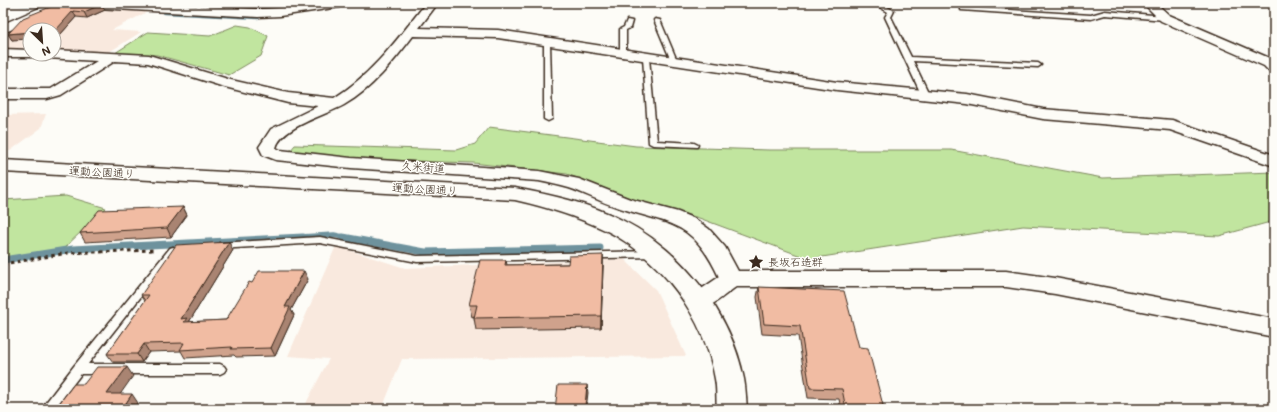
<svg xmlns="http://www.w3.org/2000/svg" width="1277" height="412" viewBox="0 0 1277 412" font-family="Mali,'Klee One',sans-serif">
	<rect width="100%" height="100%" fill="#fdfcf7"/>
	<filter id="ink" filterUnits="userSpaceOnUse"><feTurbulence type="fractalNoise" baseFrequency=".025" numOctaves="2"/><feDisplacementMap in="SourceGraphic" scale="8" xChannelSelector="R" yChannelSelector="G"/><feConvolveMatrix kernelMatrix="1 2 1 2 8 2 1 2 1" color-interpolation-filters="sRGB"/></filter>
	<g filter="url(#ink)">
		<g fill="#f9e9de">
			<polygon points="69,7 147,12 112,30 141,32 109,52 54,51 54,30 30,30 30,51 3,50 3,36"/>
			<polygon points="46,114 41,128 10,151 3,150 3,115"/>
			<polygon points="336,246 405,268 624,259 656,290 686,356 402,359 382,409 303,409 329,359 288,356"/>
		</g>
		<g fill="#c1e59f" stroke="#7e885e">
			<polygon points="237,25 250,27 268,36 261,56 229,75 157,55 115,53 148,32 210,36"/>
			<polygon points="489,127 636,146 769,150 951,150 1103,178 1274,172 1274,221 1219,236 1023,226 809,259 699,218 629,198 567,174 473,163 356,159 289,152 295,145 456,150 475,144"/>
			<polygon points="66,196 106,208 61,251 3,260 3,200"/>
		</g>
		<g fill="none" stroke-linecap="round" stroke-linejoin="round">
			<g stroke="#6e929d" stroke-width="4.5">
				<polyline points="20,3 44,5"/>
				<polyline points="165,12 258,17"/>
			</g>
			<polyline stroke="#6e929d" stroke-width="5.5" points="284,238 334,235 348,238"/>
			<g stroke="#6e929d" stroke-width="7">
				<polyline points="343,237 425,252 600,248"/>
				<polyline points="3,260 73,249 303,237"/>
			</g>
			<g stroke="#3b2a1e" stroke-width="3">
				<g id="service">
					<polygon points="873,3 880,3 893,10 894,11 891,17 911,57 1038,63 1041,65 1038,67 913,61 929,94 928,96 922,96 885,17 888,12"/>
					<polygon points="963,7 1091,15 1105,11 1165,16 1168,18 1165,20 1105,15 1091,19 961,10 961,8"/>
					<polygon points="655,19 660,20 678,63 677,64 673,64 672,63 654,20"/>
					<polygon points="627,20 632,21 630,28 626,30 626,55 623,57 620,55 620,29 624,27"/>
					<polygon points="547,41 550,43 552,119 548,121 544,119 544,43"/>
					<polygon points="646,56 649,58 657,141 694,143 698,145 697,147 653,145 649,143 643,58"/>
					<polygon points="320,237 417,256 654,251 657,252 659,254 657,256 654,257 417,262 320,243 219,249 214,246 219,243"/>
					<polygon points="173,247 176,248 178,250 176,252 88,364 220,364 224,366 226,369 224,372 220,374 81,374 54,409 41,409 74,366 170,248"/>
				</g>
			</g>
			<g stroke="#3b2a1e" stroke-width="3">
				<g id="minor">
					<polygon points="73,3 144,3 258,9 280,8 316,3 346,3 340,7 280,16 258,17 79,7"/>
					<path d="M 426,3 L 438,3 L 419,28 L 498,30 L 837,82 L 967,94 L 1043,109 L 1172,120 L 1274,155 L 1274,166 L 1170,130 L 1043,119 L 967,104 L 837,90 L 498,38 L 413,36 C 394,61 372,89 344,105 C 326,115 281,127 276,148 L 280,150 L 351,158 L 539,171 L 579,179 L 630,199 L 678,212 L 695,219 L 709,229 L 725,247 L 738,271 L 1006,271 L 1055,278 L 1274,319 L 1274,337 L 1055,294 L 1006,287 L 736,287 C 722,296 708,313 691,308 L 688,302 L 691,296 L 719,277 C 692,219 670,225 617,207 C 600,202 585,193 569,188 C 559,185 549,183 539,181 L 351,168 L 276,160 L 263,155 L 259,147 L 271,129 L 318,106 L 288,103 L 221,86 L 148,63 L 115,61 L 61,95 L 47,99 L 3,99 L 3,89 L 51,89 L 97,61 L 47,58 L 42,57 L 40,54 L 54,54 L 54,50 L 149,55 L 231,80 L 288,93 L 334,98 C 372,75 399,37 426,3 Z"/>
					<polygon points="1143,3 1156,3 1169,15 1274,60 1274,72 1269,71 1264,66 1161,21"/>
					<polygon points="3,49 30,50 30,54 37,54 35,57 3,57"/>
				</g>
			</g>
			<g stroke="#3b2a1e" stroke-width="3">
				<g id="tertiary">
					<polygon points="51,3 70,3 68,6 3,33 3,24"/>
					<path d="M 3,160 L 515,188 C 551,195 589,203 622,220 C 682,250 731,313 744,379 C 746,389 746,399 747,409 L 717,409 C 716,399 717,388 715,379 C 705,317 660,257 605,230 C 576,216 546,207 515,200 L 3,172 Z"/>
				</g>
			</g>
			<polyline stroke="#3b2a1e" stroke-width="3" stroke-dasharray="3.5 3.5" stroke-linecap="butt" points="3,264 68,253 154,250"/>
			<use href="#service" fill="#fdfcf7" fill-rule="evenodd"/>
			<use href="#minor" fill="#fdfcf7" fill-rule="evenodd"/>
			<use href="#tertiary" fill="#fdfcf7" fill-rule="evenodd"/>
		</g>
		<g fill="#cfa28c" stroke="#3b2a1e">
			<polygon points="60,3 105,10 87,18 76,17 59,36 54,37 54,30 12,40 8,34"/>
			<polygon points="183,207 187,215 171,237 85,242 80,233"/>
			<polygon points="233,250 189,322 226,320 252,283 308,279 291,310 294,315 275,356 236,357 234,355 185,358 181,351 149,352 142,362 113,362 107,354 145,301 141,295"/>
			<polygon points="603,255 603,266 601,328 476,330 474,318 474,316 472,317 469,305 506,260 507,265 568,264"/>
			<polygon points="759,287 859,347 884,409 841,409 839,399 808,398 798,336 762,334 757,297"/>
		</g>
		<g fill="#a98472" stroke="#3b2a1e">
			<polygon points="102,4 105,10 87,18 84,12"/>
			<polygon points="73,11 76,17 59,36 54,37 54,30"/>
			<polygon points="30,32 30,39 12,40 8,34"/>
			<polygon points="183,207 187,215 171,237 167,228"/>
			<polygon points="229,242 233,250 189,322 192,327 189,331 181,319"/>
			<polygon points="603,255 603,266 601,328 601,316"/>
			<polygon points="304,271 308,279 291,310 294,315 275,356 271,348 285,307"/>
			<polygon points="144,344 149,352 142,362 137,354"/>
			<polygon points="127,367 133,376 114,403 107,394"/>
			<polygon points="587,385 588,393 586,409 585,406"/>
			<polygon points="132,394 138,403 134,409 122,409"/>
		</g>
		<g fill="#f1bca3" stroke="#3b2a1e">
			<polygon points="60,3 102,4 84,12 73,11 56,30 30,30 30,32 8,34 23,18"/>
			<polygon points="183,207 167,228 80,233 99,210"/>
			<polygon points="229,242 181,319 187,318 184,322 226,320 249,282 252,283 259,271 304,271 285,307 290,307 271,348 231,349 232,347 180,350 184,343 144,344 137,354 107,354 149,295 141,295 176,245"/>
			<polygon points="603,255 601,316 474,318 477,305 469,305 480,260 506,260 505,265 568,264 569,256"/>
			<polygon points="759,287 844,291 859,347 868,348 884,409 846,409 842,389 810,388 800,326 764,324"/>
			<polygon points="97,367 127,367 107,394 132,394 122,409 55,409 74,384 84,384"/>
			<polygon points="558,385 587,385 585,406 638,408 638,409 555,409"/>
		</g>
	</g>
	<defs>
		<g id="sight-bare" transform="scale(1.2)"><path d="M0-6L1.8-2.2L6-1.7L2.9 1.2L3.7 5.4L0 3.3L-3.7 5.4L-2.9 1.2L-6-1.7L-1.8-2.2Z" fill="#3b2a1e" stroke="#fdfcf7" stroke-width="2.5" paint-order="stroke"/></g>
	</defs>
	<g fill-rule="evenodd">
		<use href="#sight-bare" x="756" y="262"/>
	</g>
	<g text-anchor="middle" stroke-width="3" stroke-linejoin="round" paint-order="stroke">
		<g font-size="11" fill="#3b2a1e" stroke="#fdfcf7">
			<text transform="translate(423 167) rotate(4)" y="4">久米街道</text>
			<text transform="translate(102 172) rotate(3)" y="4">運動公園通り</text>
			<text transform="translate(425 189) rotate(3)" y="4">運動公園通り</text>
		</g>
		<g font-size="11" fill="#3b2a1e" stroke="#fdfcf7" text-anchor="start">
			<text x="768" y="266">長坂石造群</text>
		</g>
	</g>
	<rect width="1277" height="412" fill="none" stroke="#fdfcf7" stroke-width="16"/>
	<rect x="8" y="8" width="1261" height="396" fill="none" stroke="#3b2a1e" stroke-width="1.5" filter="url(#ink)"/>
	<g transform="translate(42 42) rotate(155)"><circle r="19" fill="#fdfcf7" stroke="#afa8a0"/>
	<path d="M0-3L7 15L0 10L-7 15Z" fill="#3b2a1e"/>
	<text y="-6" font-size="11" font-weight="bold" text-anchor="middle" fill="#3b2a1e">N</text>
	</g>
</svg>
